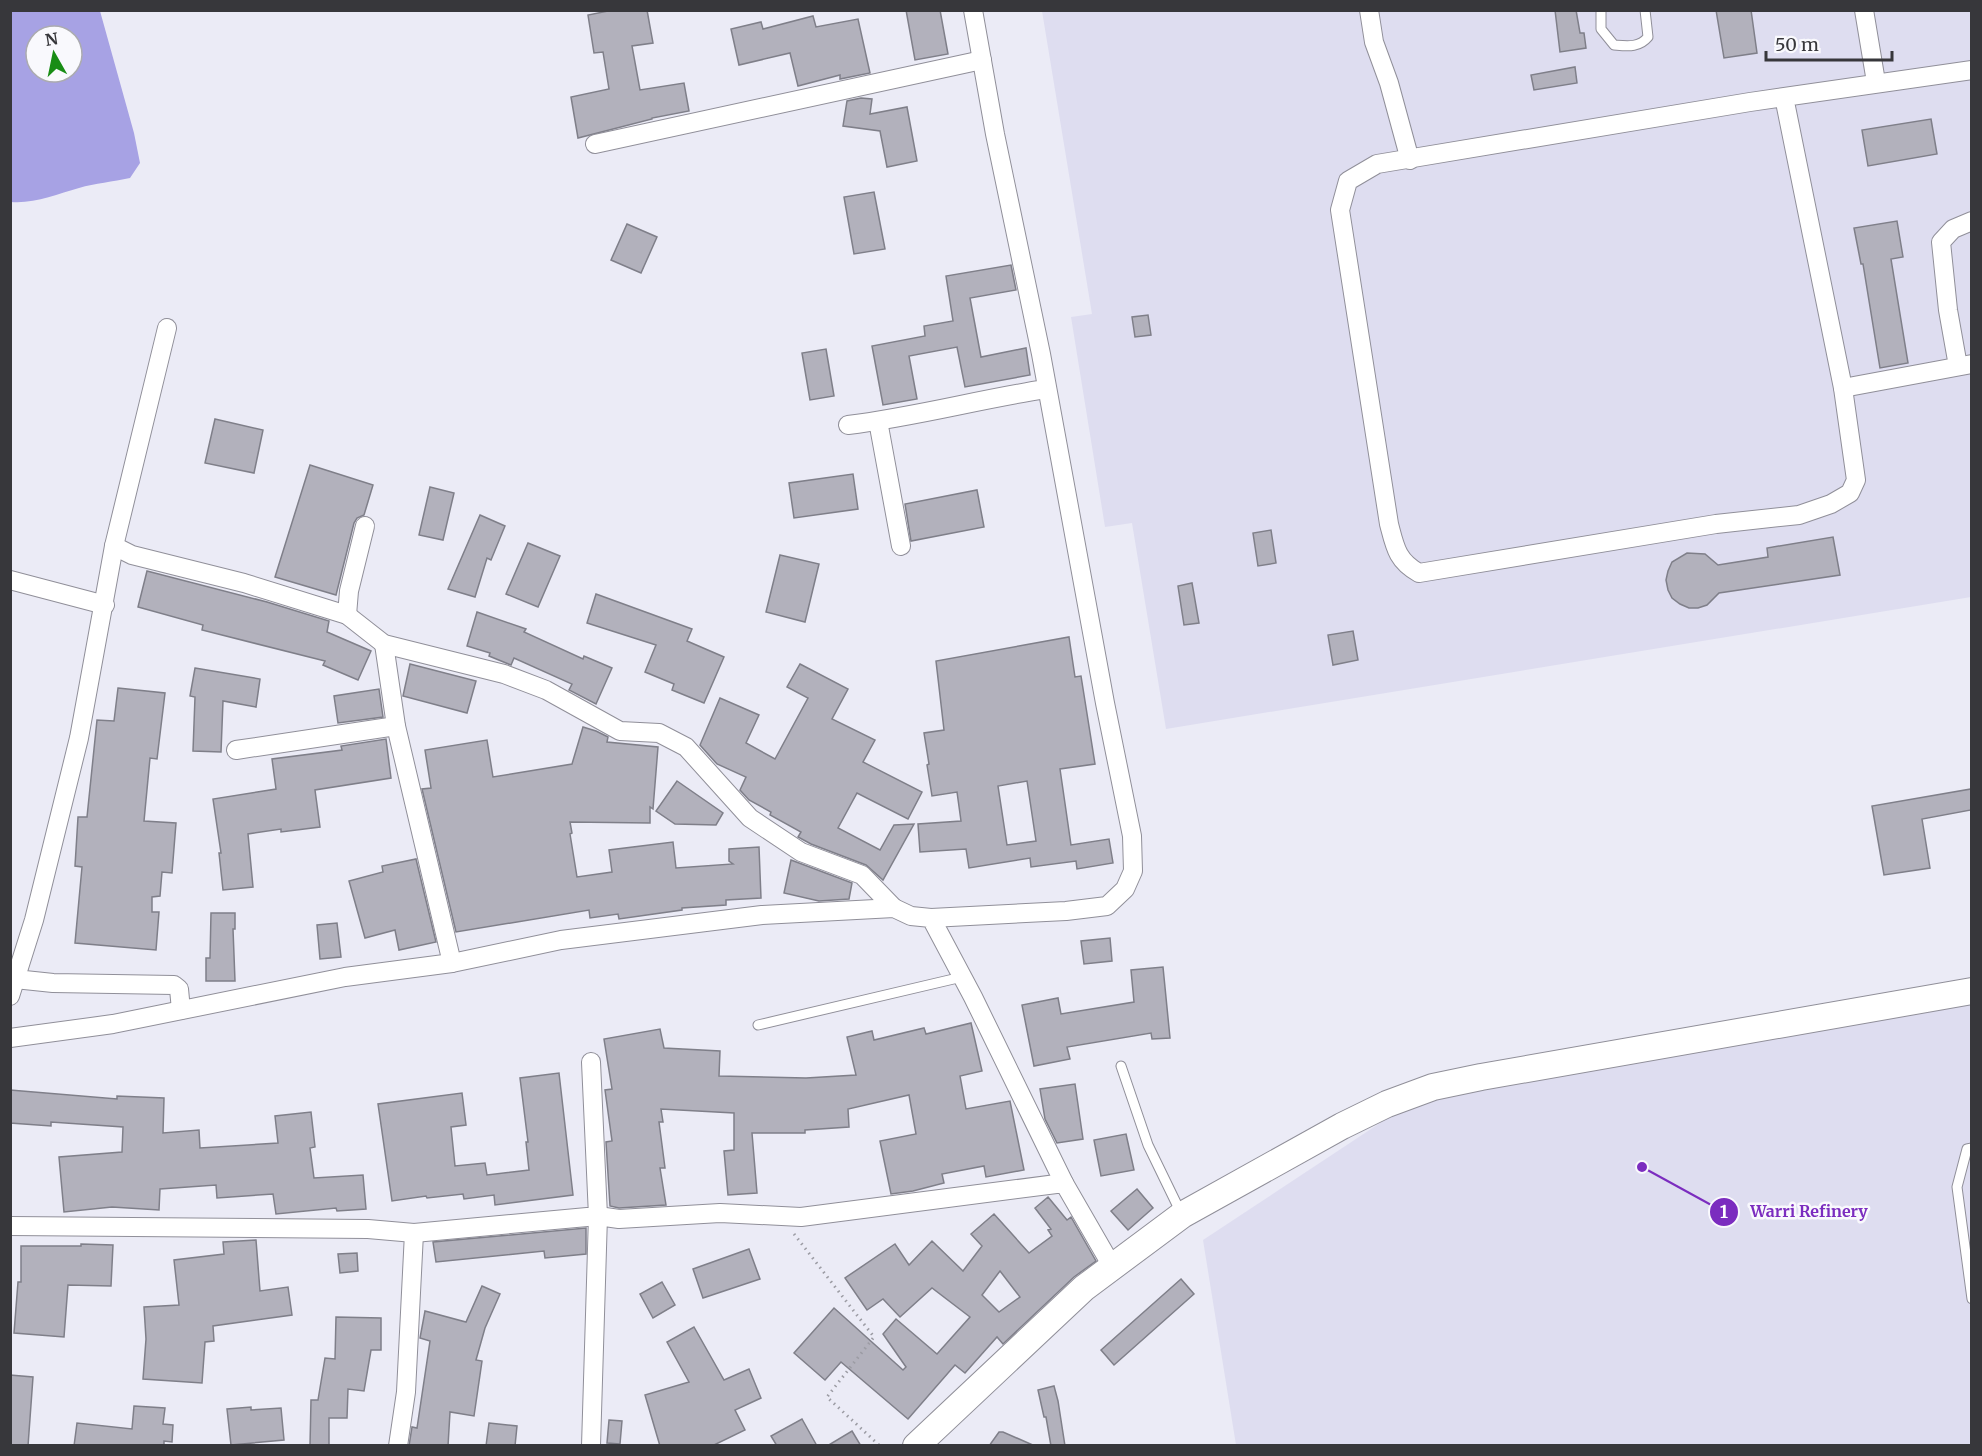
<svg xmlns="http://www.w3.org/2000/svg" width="1982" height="1456" viewBox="0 0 1982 1456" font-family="Merriweather,serif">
	<rect width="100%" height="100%" fill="#ebebf6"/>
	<g fill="#deddf0">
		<polygon points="1042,11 1971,11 1971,597 1166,729 1132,523 1105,527 1071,317 1092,314"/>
		<polygon points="1971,1000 1971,1445 1236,1445 1203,1240 1424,1094"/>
	</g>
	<path fill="#a7a2e4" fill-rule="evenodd" d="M 10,11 L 100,11 L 134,133 L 140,163 L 130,178 C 113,182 95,183 79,188 C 57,194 34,204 11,202 ZM 36,36 L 72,36 L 72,72 L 36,72 Z"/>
	<g fill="#b2b1bc" stroke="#7f7f89" stroke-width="1.5" fill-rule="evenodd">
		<polygon points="613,10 647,10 653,43 632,46 640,90 684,83 689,111 652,118 652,119 578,138 571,97 609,89 603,52 594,53 588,15"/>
		<polygon points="906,10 940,10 948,54 915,60"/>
		<polygon points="1555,10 1576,10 1580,33 1584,33 1586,48 1560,52"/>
		<polygon points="1716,10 1751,10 1757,53 1724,58"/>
		<polygon points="813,16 816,27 858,19 870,73 840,79 840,75 798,86 790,53 739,65 731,29 761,22 763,29"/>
		<polygon points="1575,67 1577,83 1534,90 1531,75"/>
		<polygon points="861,98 872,99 870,114 907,107 917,161 887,167 880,131 843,126 847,101"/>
		<polygon points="1931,119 1937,154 1868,166 1862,130"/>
		<polygon points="874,192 885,249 854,254 844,197"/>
		<polygon points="1897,221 1903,257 1891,259 1908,363 1880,368 1863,264 1861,264 1854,228"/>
		<polygon points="627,224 657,237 641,273 611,260"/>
		<polygon points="1011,265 1016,290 970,298 981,357 1026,348 1030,375 965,387 957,347 909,356 917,399 883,405 872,346 925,336 924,326 953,321 946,276"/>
		<polygon points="1148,315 1151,335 1135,337 1132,317"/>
		<polygon points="826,349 834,396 810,400 802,353"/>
		<polygon points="215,419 263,430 254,473 205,463"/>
		<polygon points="310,465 373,485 364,515 357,518 354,523 336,595 275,577"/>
		<polygon points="853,474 858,509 794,518 789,483"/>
		<polygon points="430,487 454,493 443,540 419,535"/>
		<polygon points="977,490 984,527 911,541 905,504"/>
		<polygon points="480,515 505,526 491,560 487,558 475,597 448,589"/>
		<polygon points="1271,530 1276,563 1258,566 1253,533"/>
		<polygon points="1833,537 1840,575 1719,593 1707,605 1698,608 1689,608 1680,604 1672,598 1668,590 1666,580 1668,571 1672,562 1687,553 1705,554 1718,565 1768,557 1767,548"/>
		<polygon points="528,543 560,556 538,607 506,594"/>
		<polygon points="780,555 819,564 805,622 766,612"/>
		<polygon points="147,571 267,602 329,621 327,632 371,651 358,680 323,665 325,661 202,630 203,625 138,607"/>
		<polygon points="1192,583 1199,623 1184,625 1178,586"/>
		<polygon points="596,594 692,629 687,641 724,657 704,703 672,690 674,684 645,672 656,645 587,623"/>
		<polygon points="477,612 526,629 524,632 583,659 584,656 612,668 596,704 569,690 572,684 514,658 511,665 489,656 490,653 467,646"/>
		<polygon points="1353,631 1358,660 1333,665 1328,635"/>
		<path d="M 1069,637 L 1075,677 L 1081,676 L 1095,764 L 1060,769 L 1071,845 L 1109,839 L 1113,863 L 1077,869 L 1076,861 L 1031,867 L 1030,858 L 969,868 L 966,849 L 920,852 L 918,824 L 961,821 L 957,792 L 932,796 L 927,765 L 929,764 L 924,733 L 944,730 L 936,661 ZM 1027,781 L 1036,841 L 1007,845 L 998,786 Z"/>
		<polygon points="410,664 476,681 467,713 403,696"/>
		<polygon points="800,664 848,689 832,719 875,740 863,762 922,792 908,819 857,793 838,828 880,850 894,825 914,824 883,880 866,865 811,844 798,837 801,832 770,815 771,812 749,800 740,790 746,777 717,764 700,745 720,698 759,715 746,743 775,759 808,698 787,687"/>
		<polygon points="195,668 260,679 256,707 223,701 221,752 193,751 195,697 190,696"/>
		<polygon points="118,688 165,693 157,759 150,758 144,821 176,823 172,873 162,872 160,896 152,897 152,912 159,912 156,950 75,943 82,867 75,866 78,817 87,817 97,720 114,721"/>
		<polygon points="379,689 383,717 338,723 334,696"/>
		<polygon points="583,727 596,731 608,737 607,742 658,747 653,809 650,807 650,823 570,822 572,833 570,834 577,877 612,872 609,850 673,842 676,868 733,864 729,861 729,849 759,847 761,898 726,900 726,905 682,908 682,910 619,919 618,914 590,918 589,910 456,932 422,789 431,788 425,750 487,740 493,777 572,764"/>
		<polygon points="386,739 391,778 315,790 320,827 281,832 281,829 248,834 253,887 223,890 219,853 221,853 213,799 276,789 272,759 342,750 341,746"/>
		<polygon points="677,781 723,813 716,825 675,824 656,811"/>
		<polygon points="1971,789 1971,810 1922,819 1930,868 1884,875 1872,806"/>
		<polygon points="416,859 436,942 399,950 395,930 365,938 349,881 383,872 382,866"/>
		<polygon points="791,860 852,883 849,899 819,901 784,893"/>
		<polygon points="211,913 235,913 235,929 233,929 235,981 206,981 206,958 210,958"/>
		<polygon points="337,923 341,957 320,959 317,925"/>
		<polygon points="1110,938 1112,961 1084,964 1081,941"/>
		<polygon points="1163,967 1170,1038 1152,1039 1151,1033 1067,1047 1070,1059 1034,1066 1022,1005 1058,998 1061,1014 1134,1002 1131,970"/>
		<polygon points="971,1023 982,1071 960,1076 966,1109 1010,1101 1024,1170 986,1177 984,1166 942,1174 944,1183 913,1191 891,1194 880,1141 916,1134 909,1095 848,1109 849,1127 805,1130 805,1133 752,1133 757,1193 728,1195 724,1151 734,1150 734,1113 661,1109 663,1122 659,1122 665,1168 660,1168 666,1205 619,1208 610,1206 606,1142 612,1141 605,1090 612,1089 604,1039 660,1029 664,1048 720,1051 719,1076 806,1078 856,1075 847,1037 872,1031 874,1040 924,1028 926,1034"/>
		<polygon points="559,1073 573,1195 495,1205 494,1195 464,1199 463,1194 427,1198 426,1196 392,1201 378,1104 462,1093 466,1125 451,1127 455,1166 485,1163 487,1175 529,1170 526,1142 528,1142 520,1078"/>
		<polygon points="1075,1084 1083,1139 1057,1143 1045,1119 1040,1089"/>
		<polygon points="10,1090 117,1099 117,1096 164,1098 163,1133 199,1130 200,1148 278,1143 275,1116 311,1112 315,1147 310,1148 314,1178 363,1175 366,1209 337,1211 336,1208 276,1214 273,1194 217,1198 216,1185 160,1189 159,1210 112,1207 64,1212 59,1157 122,1152 123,1127 51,1122 51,1126 10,1123"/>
		<polygon points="1126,1134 1134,1170 1101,1176 1094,1140"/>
		<polygon points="1137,1189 1153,1208 1128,1230 1111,1211"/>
		<path d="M 1048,1197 L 1067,1220 L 1071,1217 L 1096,1261 L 1074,1277 L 1003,1344 L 997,1337 L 965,1373 L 955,1365 L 908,1419 L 841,1362 L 825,1380 L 794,1353 L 834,1308 L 903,1370 L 906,1367 L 883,1334 L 896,1319 L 937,1354 L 970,1317 L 932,1288 L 900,1317 L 883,1299 L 867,1310 L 845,1278 L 895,1244 L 909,1265 L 932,1241 L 963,1271 L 982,1246 L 971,1234 L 994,1214 L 1029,1253 L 1052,1236 L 1048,1230 L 1051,1229 L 1035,1208 ZM 1000,1271 L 1020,1297 L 999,1312 L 982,1295 Z"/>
		<polygon points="586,1228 586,1254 545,1258 544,1251 436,1262 433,1242"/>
		<polygon points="256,1240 260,1291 288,1287 292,1315 213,1326 214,1341 205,1342 202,1383 143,1379 146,1339 144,1307 179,1305 174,1260 224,1254 223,1242"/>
		<polygon points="81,1244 113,1245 111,1286 68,1285 64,1337 14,1333 18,1282 21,1282 21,1246 81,1246"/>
		<polygon points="749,1249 760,1279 703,1298 693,1269"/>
		<polygon points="357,1253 358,1271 340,1273 338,1254"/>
		<polygon points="1181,1279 1194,1294 1114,1365 1101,1350"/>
		<polygon points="662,1282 675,1305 653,1318 640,1294"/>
		<polygon points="482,1286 500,1294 485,1328 476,1360 482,1361 474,1416 450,1412 448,1446 409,1446 412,1427 417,1428 430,1341 420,1338 425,1311 466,1322"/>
		<polygon points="336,1317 381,1318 381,1350 371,1350 364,1391 348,1389 347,1418 329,1418 329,1446 310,1446 311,1400 318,1400 325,1358 335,1359"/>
		<polygon points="694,1327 724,1380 749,1369 761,1398 735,1410 745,1430 712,1446 660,1446 645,1395 689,1382 667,1342"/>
		<polygon points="10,1375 33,1377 28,1446 10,1446"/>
		<polygon points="1054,1386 1058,1401 1065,1446 1051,1446 1046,1417 1044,1417 1038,1390"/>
		<polygon points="134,1406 165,1408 163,1424 173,1425 172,1442 164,1441 164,1446 74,1446 77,1423 132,1429"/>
		<polygon points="251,1407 251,1410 281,1408 284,1440 231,1445 227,1409"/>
		<polygon points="802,1419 817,1446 777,1446 771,1436"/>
		<polygon points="609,1420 622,1421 620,1444 607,1443"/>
		<polygon points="489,1423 517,1426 515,1446 486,1446"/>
		<polygon points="852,1431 861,1446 827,1446"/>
		<polygon points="999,1432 1003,1432 1035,1446 989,1446"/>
	</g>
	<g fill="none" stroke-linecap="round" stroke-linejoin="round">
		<g stroke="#908f99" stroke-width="11">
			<g id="lane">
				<path d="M 1601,10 L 1601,29 L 1614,45 C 1627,46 1639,48 1648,37 L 1645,10"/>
				<polyline points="758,1025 962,977"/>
				<polyline points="1121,1066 1148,1145 1181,1213"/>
				<polyline points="1972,1148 1967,1149 1957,1187 1972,1299"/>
			</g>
		</g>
		<g stroke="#908f99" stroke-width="20">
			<g id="street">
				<polyline points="1369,10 1374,42 1389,83 1410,160"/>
				<polyline points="1864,10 1876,82"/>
				<path d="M 1784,97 L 1843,388 L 1856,480 L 1850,493 L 1831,504 L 1799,515 L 1716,524 L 1419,573 C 1397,561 1395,547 1389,524 L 1340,210 L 1348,181 L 1377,164 L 1750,102 L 1972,70"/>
				<polyline points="595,144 982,60"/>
				<polyline points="1958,366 1948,310 1941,242 1953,229 1972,221"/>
				<polyline points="1843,388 1972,364"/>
				<polyline points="878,421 901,546"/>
				<path d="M 848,425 C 915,417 980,399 1046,389"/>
				<polyline points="114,546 132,555 244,583 347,615 384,644 504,674 546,690 620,731 659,733 686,747 750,818 801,852 862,875 894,908"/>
				<polyline points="10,580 105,605"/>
				<polyline points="347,615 349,591 365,526"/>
				<polyline points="384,644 396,726 452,963"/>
				<polyline points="236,750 396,726"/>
				<polyline points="931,918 1066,911 1107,906 1125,889 1133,871 1132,836 1105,703 1041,354 995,134 973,10"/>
				<polyline points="15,979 53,983 174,985 179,989 181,1010"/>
				<polyline points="10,996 34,920 79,738 114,546 167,328"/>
				<polyline points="10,1038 113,1024 345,977 452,963 561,940 762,915 894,908 911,916 931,918 973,997 1064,1183"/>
				<polyline points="10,1226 368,1229 414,1233 406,1392 398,1446"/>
				<polyline points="414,1233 598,1216 591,1062"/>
				<polyline points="591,1446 598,1216 619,1219 720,1213 801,1217 1064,1183 1113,1268"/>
			</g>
		</g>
		<g stroke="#908f99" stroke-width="28">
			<polyline id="secondary" points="916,1446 1084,1288 1182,1215 1342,1126 1387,1104 1433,1087 1481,1077 1972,991"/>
		</g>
		<polyline stroke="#9c9ca4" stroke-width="3" stroke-dasharray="1.5 4.5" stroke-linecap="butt" points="794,1234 874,1337 827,1397 880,1446"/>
		<use href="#lane" stroke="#fff" stroke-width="9"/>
		<use href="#street" stroke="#fff" stroke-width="18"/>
		<use href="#secondary" stroke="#fff" stroke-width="26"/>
	</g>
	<path fill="none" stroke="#7b2cbf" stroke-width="2" d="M1642 1167L1724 1212"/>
	<g fill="#7b2cbf" stroke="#f9f9fd" stroke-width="2">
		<circle cx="1642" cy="1167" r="6"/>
		<circle cx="1724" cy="1212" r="15"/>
	</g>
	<g font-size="18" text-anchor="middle" font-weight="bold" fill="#fff">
		<text x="1724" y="1218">1</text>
	</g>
	<g font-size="16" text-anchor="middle" font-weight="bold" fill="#7b2cbf" stroke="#f9f9fd" stroke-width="5" stroke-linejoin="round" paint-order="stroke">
		<text x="1809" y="1217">Warri Refinery</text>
	</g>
	<rect width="1982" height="1456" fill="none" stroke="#37373b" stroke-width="24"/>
	<g transform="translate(54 54) rotate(351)"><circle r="28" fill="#f9f9fd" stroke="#ababaf" stroke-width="1.5"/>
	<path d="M0-4.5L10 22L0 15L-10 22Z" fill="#198d15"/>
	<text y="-9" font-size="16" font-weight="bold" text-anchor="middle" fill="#37373b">N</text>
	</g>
	<path d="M1766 51v9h126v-9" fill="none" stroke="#37373b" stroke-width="3"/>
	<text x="1775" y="51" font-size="18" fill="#37373b" stroke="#f9f9fd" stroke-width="4.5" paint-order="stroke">50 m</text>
</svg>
